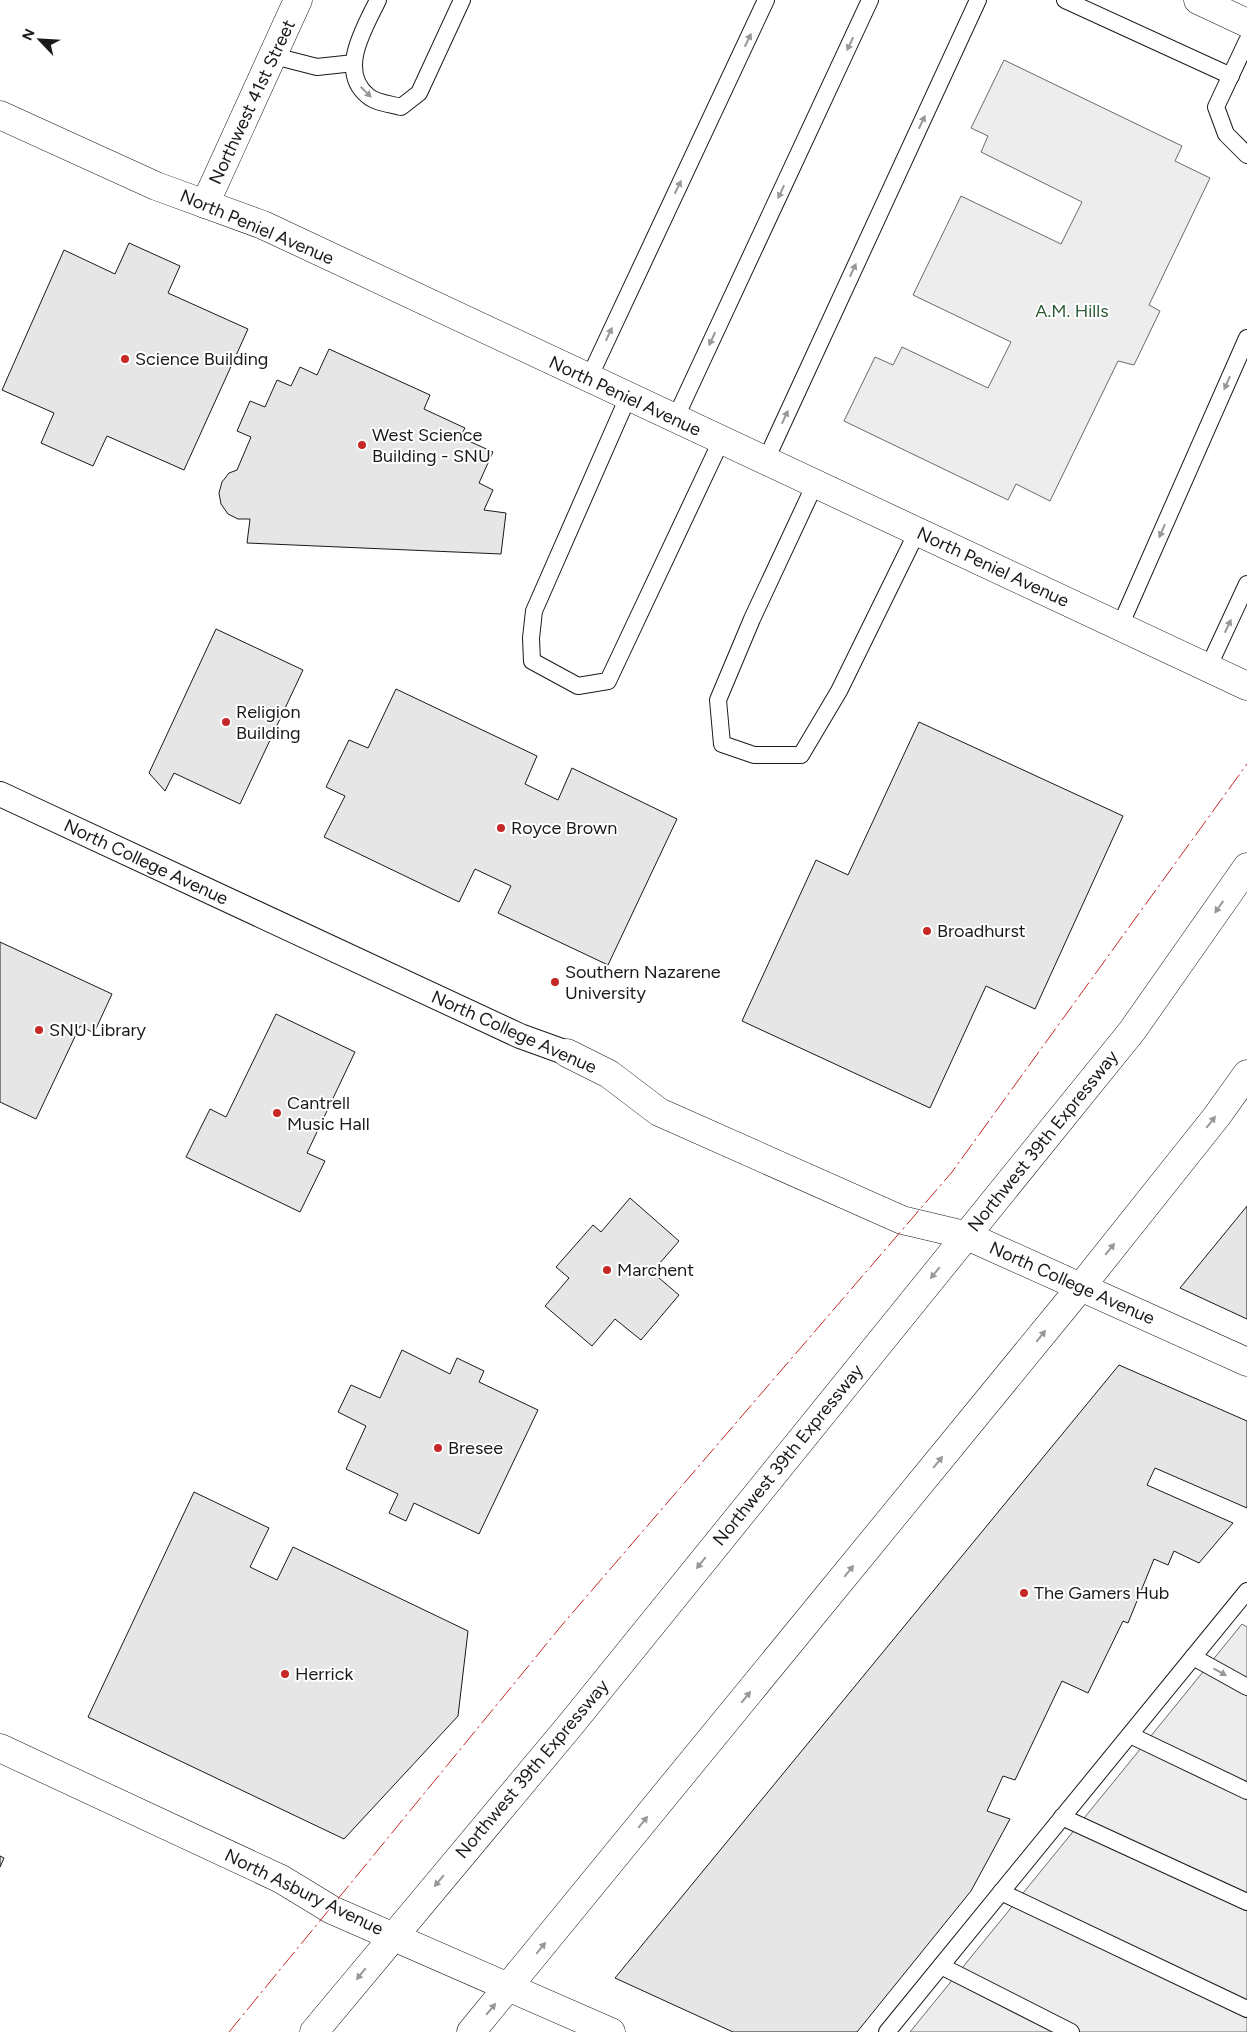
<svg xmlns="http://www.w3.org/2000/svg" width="1247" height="2032" viewBox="0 0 1247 2032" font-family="Figtree,sans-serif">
	<rect width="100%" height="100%" fill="#fff"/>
	<g fill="#ededed" stroke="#6a6a6a">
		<polygon points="1004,60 1182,146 1175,161 1210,178 1149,305 1160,311 1134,365 1118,361 1050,501 1016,484 1008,500 844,421 875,357 893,365 902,347 988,388 1011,342 913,295 961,196 1061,244 1082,202 981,152 988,136 971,128"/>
		<polygon points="1242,1624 1247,1627 1247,2032 910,2032"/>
	</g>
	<g fill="#e6e6e6" stroke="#1a1a1a">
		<polygon points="129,243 180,266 168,293 248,329 184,470 107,436 93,466 41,443 54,413 2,390 64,250 115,274"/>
		<polygon points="329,349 430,395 424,409 465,428 460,437 493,452 479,483 493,490 484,510 506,513 501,554 247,543 250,519 238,519 228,514 221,504 219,493 222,482 229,473 237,470 251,437 237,431 250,401 265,407 277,380 291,386 300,367 317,375"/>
		<polygon points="216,629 303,670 240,804 174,773 165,791 149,773"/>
		<polygon points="396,689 537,756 525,784 558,800 572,768 677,819 608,965 498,913 511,886 475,869 459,902 324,837 345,796 326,787 349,740 368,748"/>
		<polygon points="919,722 1123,816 1035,1009 986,986 930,1108 742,1021 816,860 848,875"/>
		<polygon points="0,942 112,994 94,1033 80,1026 36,1119 0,1102"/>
		<polygon points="276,1014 355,1052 307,1153 325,1161 300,1212 186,1157 210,1109 226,1117"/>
		<polygon points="630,1198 679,1241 652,1272 679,1295 641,1340 615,1319 592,1346 545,1306 569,1278 556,1267 593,1225 601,1232"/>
		<polygon points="1247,1206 1247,1319 1180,1288"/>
		<polygon points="402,1350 450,1374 457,1358 484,1371 479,1382 538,1410 479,1534 414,1503 406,1521 389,1513 398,1494 346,1469 366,1426 338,1412 351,1385 380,1398"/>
		<polygon points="1119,1365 1247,1421 1247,1508 1155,1468 1147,1485 1233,1523 1199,1563 1174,1551 1168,1565 1154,1559 1128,1623 1123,1621 1088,1693 1062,1681 1015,1780 1003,1776 987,1811 1010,1819 971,1891 857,2032 733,2032 615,1978"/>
		<polygon points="194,1492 269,1528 250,1567 277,1580 293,1547 468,1631 458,1716 344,1839 88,1717"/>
		<polygon points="0,1856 4,1858 0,1867"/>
	</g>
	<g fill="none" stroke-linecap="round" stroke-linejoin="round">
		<g stroke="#1a1a1a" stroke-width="18">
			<g id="service">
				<path d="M 378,0 C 365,27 337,71 368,96 C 376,103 391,104 401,107 L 419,93 L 462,0"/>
				<polyline points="1065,0 1231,76"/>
				<polyline points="1247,41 1216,107 1226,134 1247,155"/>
				<polyline points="274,56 317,67 354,63"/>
				<polyline points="589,378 766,0"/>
				<polyline points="628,397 534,611 531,638 532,661 578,686 608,681 721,441"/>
				<polyline points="675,419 870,0"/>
				<polyline points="765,462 978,0"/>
				<polyline points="815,484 752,619 718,700 722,744 754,755 801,755 839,691 917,532"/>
				<polyline points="1120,626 1247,338"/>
				<polyline points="1208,668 1247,584"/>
				<polyline points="1193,1657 1247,1687"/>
				<polyline points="1130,1735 1247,1791"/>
				<polyline points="1062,1817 1247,1902"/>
				<polyline points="1001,1892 1247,2009"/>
				<polyline points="941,1966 1071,2032"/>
				<polyline points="887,2032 1247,1591"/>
			</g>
		</g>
		<g stroke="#1a1a1a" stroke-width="26">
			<polyline id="pedestrian" points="0,794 520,1036 567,1053"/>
		</g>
		<g stroke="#1a1a1a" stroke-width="29">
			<g id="minor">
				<polyline points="1198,0 1247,23"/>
				<polyline points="0,115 156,186 263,225 1247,686"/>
				<polyline points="205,204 298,0"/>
				<polyline points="567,1053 609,1074 659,1112 902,1220 965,1235"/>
				<polyline points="0,1748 281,1879 332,1910 611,2032"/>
			</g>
		</g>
		<g stroke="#1a1a1a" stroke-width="29">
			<polyline id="tertiary" points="965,1235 1247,1362"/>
		</g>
		<g stroke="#1a1a1a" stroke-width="29">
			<g id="trunk">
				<polyline points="314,2032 572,1723 1132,1031 1247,867"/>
				<polyline points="471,2032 1080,1288 1217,1116 1247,1074"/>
			</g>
		</g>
		<use href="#service" stroke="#fff" stroke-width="16"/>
		<use href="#pedestrian" stroke="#fff" stroke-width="24"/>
		<use href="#minor" stroke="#fff" stroke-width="28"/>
		<use href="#tertiary" stroke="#fff" stroke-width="28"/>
		<use href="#trunk" stroke="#fff" stroke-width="28"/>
		<polyline stroke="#c62828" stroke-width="1" stroke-dasharray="18 4 2.5 4" stroke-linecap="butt" points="229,2032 562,1625 952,1172 1247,764"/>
	</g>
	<defs><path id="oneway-solid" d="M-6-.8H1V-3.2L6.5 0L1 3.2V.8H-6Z" transform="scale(1.25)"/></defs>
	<g fill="#989898">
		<use href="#oneway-solid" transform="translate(748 40) rotate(-64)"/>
		<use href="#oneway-solid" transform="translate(850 44) rotate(115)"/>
		<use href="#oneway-solid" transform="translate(366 92) rotate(45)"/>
		<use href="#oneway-solid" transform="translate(922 122) rotate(-65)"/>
		<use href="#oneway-solid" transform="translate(678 187) rotate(-64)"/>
		<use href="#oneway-solid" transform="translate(781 192) rotate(115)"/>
		<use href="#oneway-solid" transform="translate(853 270) rotate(-65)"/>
		<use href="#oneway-solid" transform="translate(609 334) rotate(-65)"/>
		<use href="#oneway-solid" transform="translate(712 339) rotate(115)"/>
		<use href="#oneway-solid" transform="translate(1227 383) rotate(114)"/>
		<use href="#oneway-solid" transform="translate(785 417) rotate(-65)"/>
		<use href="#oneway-solid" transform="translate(1162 531) rotate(114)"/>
		<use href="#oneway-solid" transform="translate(1228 626) rotate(-65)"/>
		<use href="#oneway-solid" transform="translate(1219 907) rotate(125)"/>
		<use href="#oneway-solid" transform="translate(1211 1122) rotate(-52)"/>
		<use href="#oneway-solid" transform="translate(1110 1249) rotate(-51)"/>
		<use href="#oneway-solid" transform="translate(935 1273) rotate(129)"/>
		<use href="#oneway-solid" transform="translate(1041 1336) rotate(-51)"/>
		<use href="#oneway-solid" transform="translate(938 1462) rotate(-51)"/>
		<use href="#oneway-solid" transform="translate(701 1563) rotate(129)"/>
		<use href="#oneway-solid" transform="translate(849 1571) rotate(-51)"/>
		<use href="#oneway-solid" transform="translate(1220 1672) rotate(29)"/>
		<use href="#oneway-solid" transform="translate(746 1697) rotate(-51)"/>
		<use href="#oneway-solid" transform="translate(643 1822) rotate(-51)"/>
		<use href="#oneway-solid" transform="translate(439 1881) rotate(130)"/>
		<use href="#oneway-solid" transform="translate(541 1948) rotate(-51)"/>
		<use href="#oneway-solid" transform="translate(361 1974) rotate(129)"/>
		<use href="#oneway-solid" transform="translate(491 2009) rotate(-50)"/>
	</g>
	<g fill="#c62828" stroke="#fff" stroke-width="2">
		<circle cx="125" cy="359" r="5"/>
		<circle cx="362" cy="445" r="5"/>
		<circle cx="226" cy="722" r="5"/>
		<circle cx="501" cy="828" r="5"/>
		<circle cx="927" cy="931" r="5"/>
		<circle cx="555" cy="982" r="5"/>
		<circle cx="39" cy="1030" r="5"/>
		<circle cx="277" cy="1113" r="5"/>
		<circle cx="607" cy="1270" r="5"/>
		<circle cx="438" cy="1448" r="5"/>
		<circle cx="1024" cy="1593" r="5"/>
		<circle cx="285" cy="1674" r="5"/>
	</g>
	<g text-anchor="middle" stroke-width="4" stroke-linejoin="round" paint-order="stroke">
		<g font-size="18" fill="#1a1a1a" stroke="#fff">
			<text transform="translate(252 102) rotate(-65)" y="6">Northwest 41st Street</text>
			<text transform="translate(257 227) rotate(23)" y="6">North Peniel Avenue</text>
			<text transform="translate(625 396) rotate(25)" y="6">North Peniel Avenue</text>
			<text transform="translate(993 567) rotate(25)" y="6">North Peniel Avenue</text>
			<text transform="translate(146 862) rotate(25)" y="6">North College Avenue</text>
			<text transform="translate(514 1032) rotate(24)" y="6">North College Avenue</text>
			<text transform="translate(1043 1141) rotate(-51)" y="6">Northwest 39th Expressway</text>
			<text transform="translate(1072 1283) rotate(24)" y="6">North College Avenue</text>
			<text transform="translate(788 1455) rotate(-51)" y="6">Northwest 39th Expressway</text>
			<text transform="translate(532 1769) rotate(-50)" y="6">Northwest 39th Expressway</text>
			<text transform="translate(304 1892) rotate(26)" y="6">North Asbury Avenue</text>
		</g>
		<g font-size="18" fill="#2b5a34" stroke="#fff">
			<text x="1072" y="317">A.M. Hills</text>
		</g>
		<g font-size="18" fill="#1a1a1a" stroke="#fff" text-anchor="start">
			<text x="135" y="365">Science Building</text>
			<text x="372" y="441">West Science<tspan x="372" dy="21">Building - SNU</tspan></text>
			<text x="236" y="718">Religion<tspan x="236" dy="21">Building</tspan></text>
			<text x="511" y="834">Royce Brown</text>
			<text x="937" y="937">Broadhurst</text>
			<text x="565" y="978">Southern Nazarene<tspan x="565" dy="21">University</tspan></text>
			<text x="49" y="1036">SNU Library</text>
			<text x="287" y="1109">Cantrell<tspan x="287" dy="21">Music Hall</tspan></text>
			<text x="617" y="1276">Marchent</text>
			<text x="448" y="1454">Bresee</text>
			<text x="1034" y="1599">The Gamers Hub</text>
			<text x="295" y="1680">Herrick</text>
		</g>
	</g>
	<g transform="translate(40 40) rotate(295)" stroke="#ffffff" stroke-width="4" paint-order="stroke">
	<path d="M0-4L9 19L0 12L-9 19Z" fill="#1a1a1a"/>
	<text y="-8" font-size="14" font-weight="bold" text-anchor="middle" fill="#1a1a1a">N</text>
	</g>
</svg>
